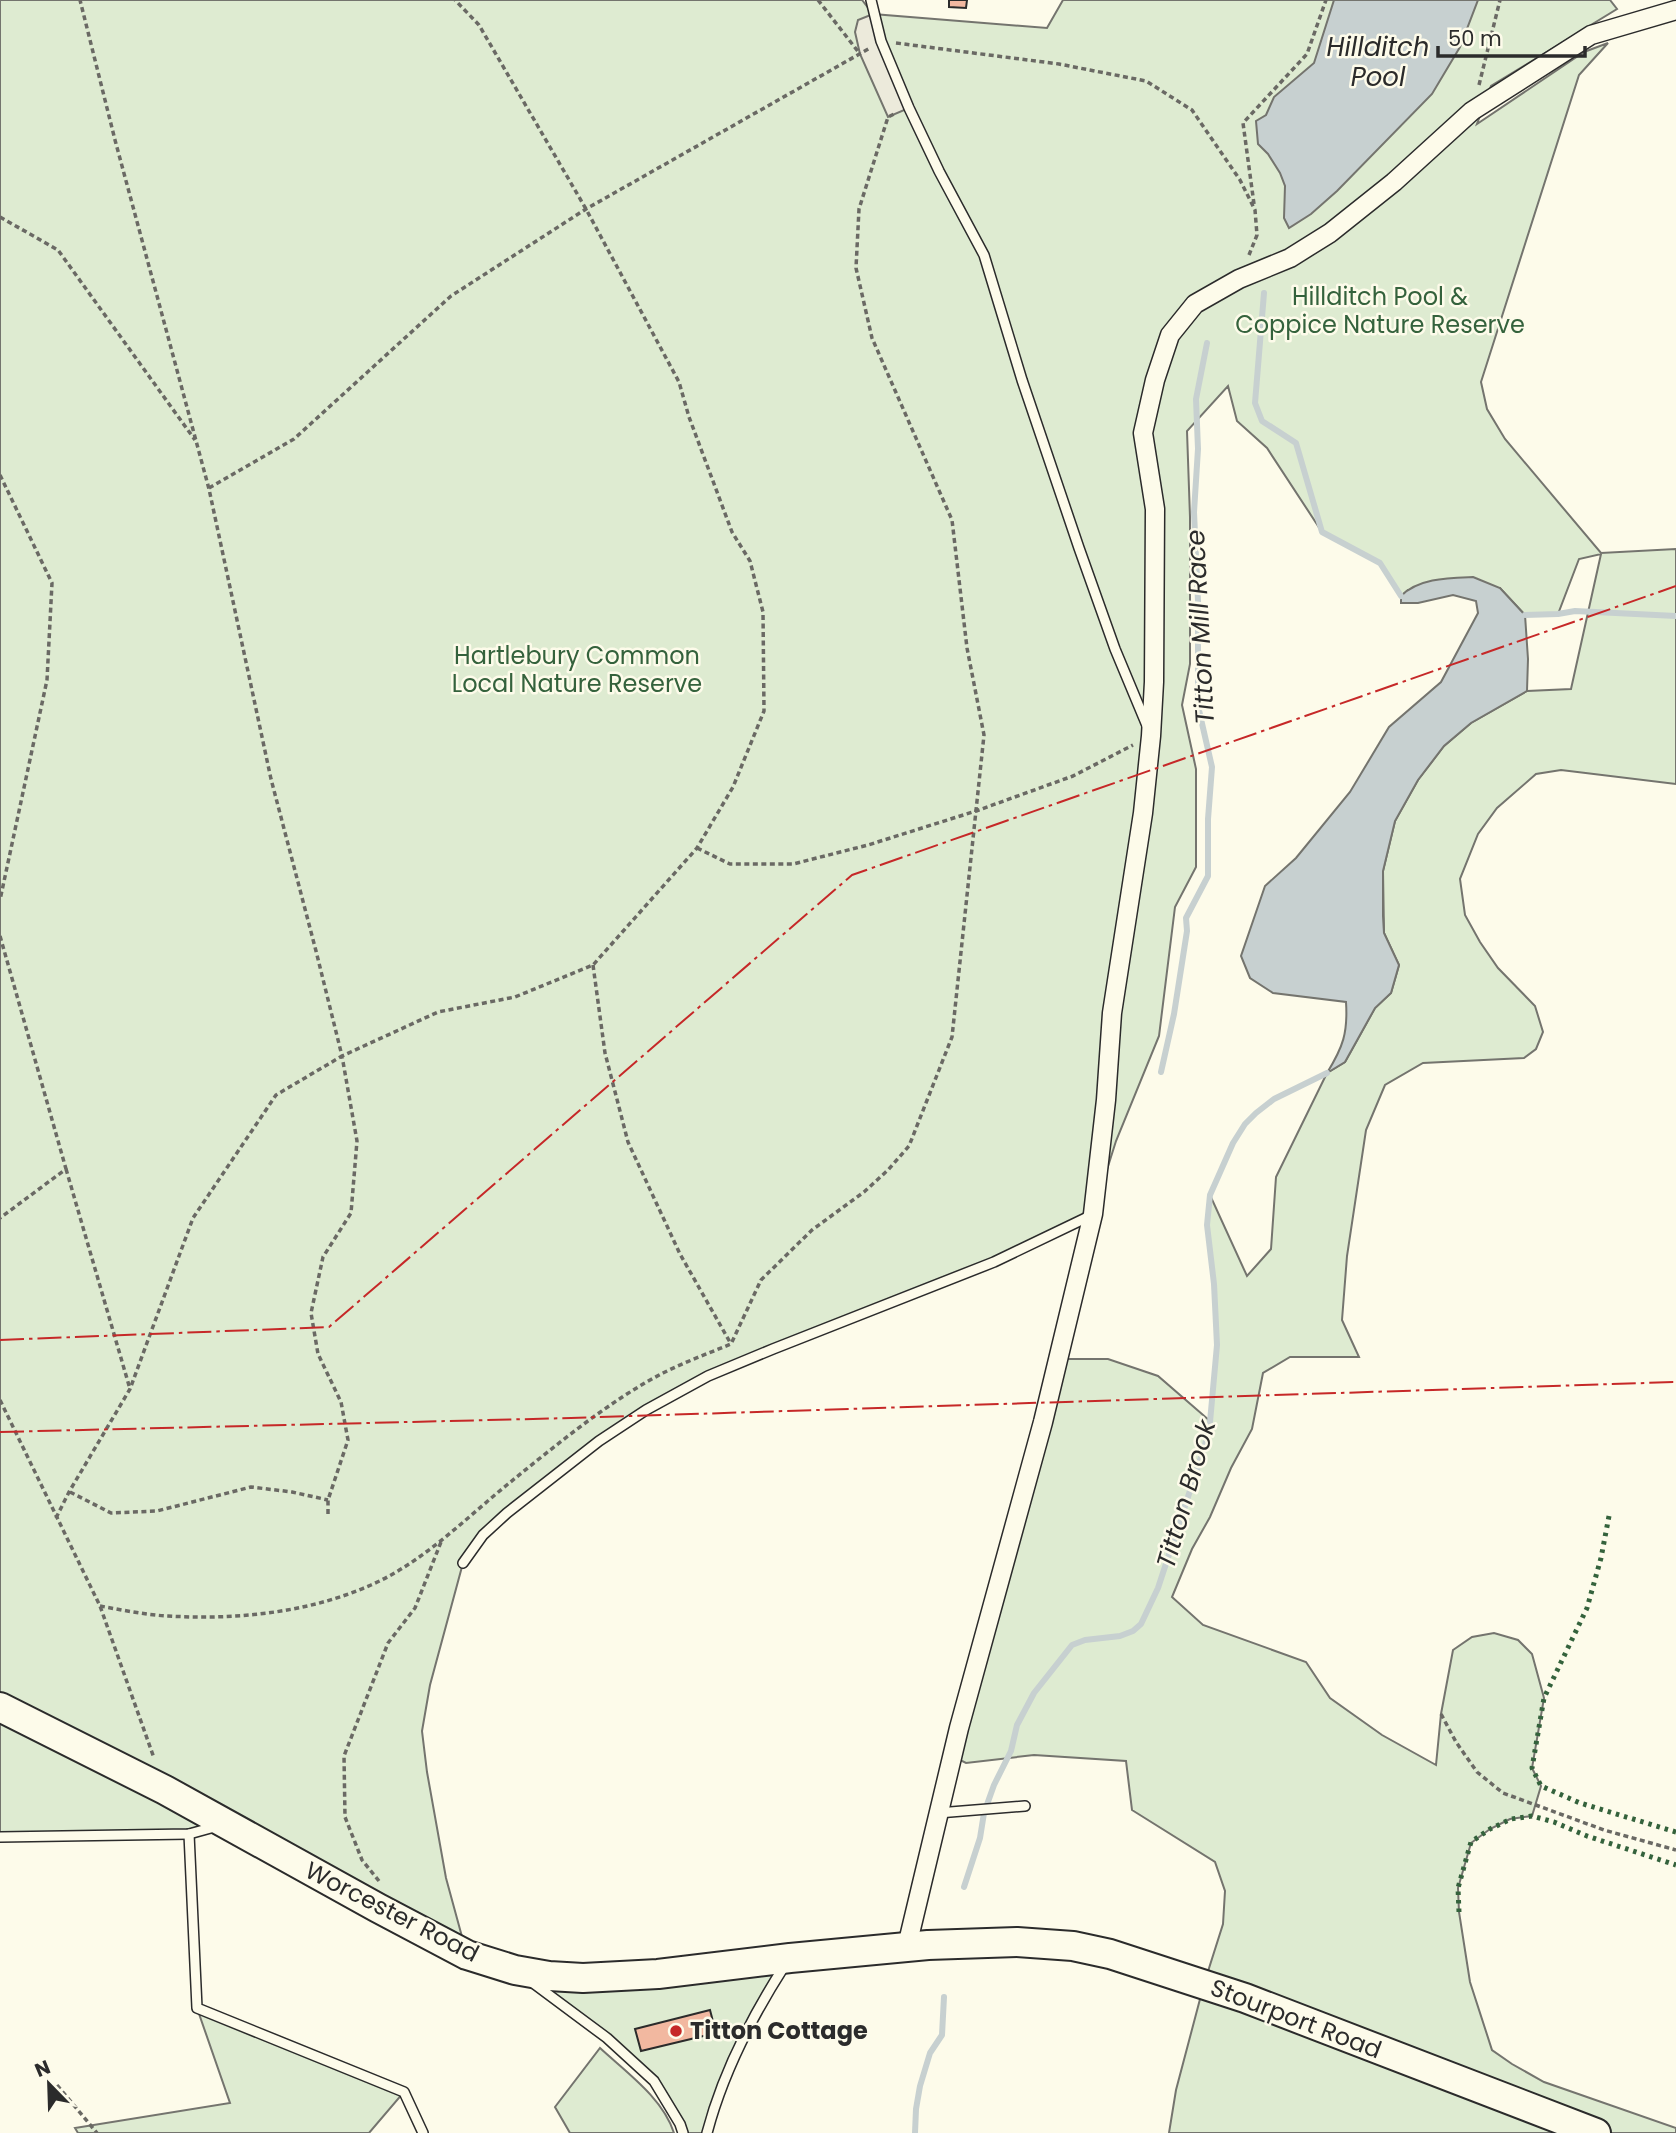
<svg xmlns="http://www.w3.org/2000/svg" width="1676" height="2133" viewBox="0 0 1676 2133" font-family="Poppins,sans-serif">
	<rect width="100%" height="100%" fill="#fdfbea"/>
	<g fill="#deebd1" stroke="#74746e" stroke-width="2">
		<polygon points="0,0 862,0 873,14 1047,28 1063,0 1610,0 1617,9 1491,86 1477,124 1584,52 1608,43 1579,75 1481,382 1487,409 1505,439 1601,553 1676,549 1676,784 1561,770 1536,774 1497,808 1478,834 1460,879 1465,915 1480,942 1498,968 1535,1006 1543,1032 1536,1049 1524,1058 1423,1063 1385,1085 1366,1130 1347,1256 1342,1320 1359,1357 1290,1357 1263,1373 1252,1429 1231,1468 1210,1517 1192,1549 1172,1597 1203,1625 1306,1662 1330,1698 1382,1735 1436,1765 1441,1714 1453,1650 1472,1637 1494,1633 1518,1640 1532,1654 1544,1698 1532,1768 1541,1786 1532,1816 1510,1819 1490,1829 1471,1843 1458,1888 1459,1912 1470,1982 1492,2050 1512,2064 1544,2082 1676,2128 1676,2133 1169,2133 1176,2090 1204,1984 1223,1924 1225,1891 1215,1862 1132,1810 1126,1761 1034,1755 966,1763 952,1756 1058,1359 1108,1359 1158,1376 1210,1421 1217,1345 1214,1284 1207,1225 1210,1195 1247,1276 1271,1249 1276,1177 1327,1073 1345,1062 1375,1008 1391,993 1399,965 1384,933 1383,871 1395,821 1418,780 1444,746 1471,723 1527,691 1571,689 1601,554 1579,559 1558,614 1525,615 1500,588 1408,590 1401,596 1380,563 1322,532 1267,448 1237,421 1228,386 1187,431 1190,517 1190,664 1182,705 1196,769 1196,867 1175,907 1159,1036 1116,1141 1093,1214 994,1262 773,1349 646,1410 507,1513 463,1563 430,1685 422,1731 427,1772 446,1878 467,1955 224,1824 189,1834 0,1838"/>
		<polygon points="790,1958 740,2044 707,2133 683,2133 654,2080 515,1970"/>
		<polygon points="197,2008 404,2092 369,2133 78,2133 75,2128 230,2103"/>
		<path d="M 600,2048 C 626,2072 663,2098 674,2133 L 570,2133 L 555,2107 Z"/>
	</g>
	<polygon fill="#eceadb" stroke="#74746e" stroke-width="2" points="873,14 909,108 888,117 860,54 855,32 858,20"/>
	<g fill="#c7d0d0" stroke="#74746e" stroke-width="2">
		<polygon points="1334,0 1478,0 1460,47 1432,94 1337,191 1311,214 1289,228 1284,218 1285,186 1280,173 1268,154 1258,144 1256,121 1266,115 1274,97 1314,63"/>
		<path d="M 1473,577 L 1500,588 L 1525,615 L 1528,659 L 1527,691 L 1471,723 L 1444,746 L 1418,780 L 1395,821 L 1383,871 L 1383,916 L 1384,933 L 1399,965 L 1391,993 L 1375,1008 L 1345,1062 L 1327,1073 C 1343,1047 1348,1033 1346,1002 L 1273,993 L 1250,978 L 1241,956 L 1265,886 L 1296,858 L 1350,792 L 1389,727 L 1441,682 L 1478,613 L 1476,601 L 1453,595 L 1418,603 L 1401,603 L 1401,596 C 1419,578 1449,578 1473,577 Z"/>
	</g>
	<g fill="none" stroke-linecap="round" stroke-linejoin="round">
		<g stroke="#c7d0d0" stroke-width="6">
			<polyline points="1264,293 1255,403 1262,421 1296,443 1322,532 1380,563 1401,596"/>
			<polyline points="1525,615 1558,614 1575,611 1676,616"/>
			<polyline points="1161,1072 1174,1014 1187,931 1186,918 1208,876 1208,819 1212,767 1198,706 1198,601 1194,512 1198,449 1196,399 1207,343"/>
			<polyline points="964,1887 980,1838 984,1813 994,1785 1011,1751 1017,1725 1034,1693 1072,1645 1085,1640 1120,1636 1133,1631 1141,1624 1158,1588 1205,1445 1210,1422 1217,1345 1214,1284 1207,1225 1210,1195 1233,1143 1245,1124 1256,1113 1274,1099 1327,1073"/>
			<polyline points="915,2133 916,2109 920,2086 930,2053 942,2035 944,1997"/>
		</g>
	</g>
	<g fill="#f2b8a0" stroke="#2b2b2b" stroke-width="2">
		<polygon points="949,0 967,0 966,8 949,7"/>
		<polygon points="710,2010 716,2033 641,2051 635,2029"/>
	</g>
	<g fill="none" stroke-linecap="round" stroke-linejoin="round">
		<g stroke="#2b2b2b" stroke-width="12">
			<g id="lane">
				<polyline points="871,0 881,41 909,108 939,171 984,255 1022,380 1079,548 1115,649 1148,728"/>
				<polyline points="463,1563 483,1535 507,1513 599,1441 646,1410 708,1376 773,1349 994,1262 1092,1215"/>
				<polyline points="938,1813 1025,1806"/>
				<polyline points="189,1834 197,2008 404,2092 423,2133"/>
				<polyline points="0,1837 189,1834 218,1826"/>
				<polyline points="533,1983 607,2038 654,2081 680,2124 683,2133"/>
				<path d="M 707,2133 C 723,2072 751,2018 785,1965"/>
			</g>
		</g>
		<g stroke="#2b2b2b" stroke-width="21">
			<polyline id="street" points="907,1946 959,1728 1043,1422 1093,1214 1106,1100 1112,1013 1143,813 1151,736 1154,682 1155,509 1143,433 1155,380 1170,335 1195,304 1239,279 1290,258 1330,233 1394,182 1472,111 1591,35 1676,10"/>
		</g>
		<g stroke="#2b2b2b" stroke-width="32">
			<polyline id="primary" points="0,1707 165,1790 378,1908 467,1955 515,1970 549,1976 583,1978 658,1974 790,1958 928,1945 1017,1942 1073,1946 1110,1954 1245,1998 1596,2133"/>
		</g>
		<g stroke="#6a6964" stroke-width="3.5" stroke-dasharray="5 3.5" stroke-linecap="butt">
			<polyline points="818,0 860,54"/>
			<polyline points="896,43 1059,64 1146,81 1192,110 1240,180 1255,210 1257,235 1249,255"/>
			<polyline points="1479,85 1500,0"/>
			<polyline points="1254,204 1243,123 1307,54 1326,0"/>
			<polyline points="0,217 58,250 195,440"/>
			<polyline points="0,475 52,583 47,680 0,900"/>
			<polyline points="209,488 294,439 451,296 586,209 870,48"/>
			<polyline points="697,848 730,864 793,864 868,845 976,811 1073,776 1133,745"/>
			<polyline points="0,936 66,1169 0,1218"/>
			<polyline points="593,965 605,1053 628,1142 680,1254 731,1344"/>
			<polyline points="66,1169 130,1389"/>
			<polyline points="0,1400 100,1606 154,1758"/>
			<polyline points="70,1492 111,1513 157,1511 251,1487 292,1492 328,1500"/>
			<polyline points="328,1514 328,1500 348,1440 341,1402 318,1354 311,1313 323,1257 351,1213 357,1141 342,1056 438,1012 515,997 593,965 697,848 733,787 764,711 763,612 750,561 732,532 689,417 679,382 586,209 479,25 455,0"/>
			<polyline points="56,1518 69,1492 130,1389 193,1218 276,1095 342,1056 316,951 271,779 209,489 115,140 80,0"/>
			<path d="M 100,1606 C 122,1610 146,1615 168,1616 C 236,1620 308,1613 371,1585 C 423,1562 464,1520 508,1484 C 555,1446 609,1401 663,1373 C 685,1362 709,1353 731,1344 L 761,1280 L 812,1230 L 864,1192 L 888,1170 L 909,1146 L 952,1037 L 984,735 L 967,648 L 952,520 L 872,338 L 856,268 L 859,209 L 888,117 L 896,113"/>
			<polyline points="1441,1714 1456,1742 1477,1772 1503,1793 1604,1830 1676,1850"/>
			<polyline points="379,1881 362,1860 345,1817 344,1756 388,1643 415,1608 441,1542"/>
			<polyline points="57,2085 97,2133"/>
		</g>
		<use href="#lane" stroke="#fdfbea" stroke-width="9"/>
		<use href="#street" stroke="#fdfbea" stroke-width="18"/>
		<use href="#primary" stroke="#fdfbea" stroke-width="28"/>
		<g stroke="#34623c" stroke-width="5" stroke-dasharray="3.5 5" stroke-linecap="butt">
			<polyline points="1609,1516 1601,1558 1587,1608 1544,1698 1532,1768 1541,1786 1580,1803 1676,1832"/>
			<polyline points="1459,1912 1458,1888 1471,1842 1490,1829 1511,1819 1532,1816 1554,1822 1587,1836 1676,1865"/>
		</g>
		<g stroke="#c62828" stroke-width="2" stroke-dasharray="24 5 3.5 5" stroke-linecap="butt">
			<polyline points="0,1340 329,1327 852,875 1676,586"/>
			<polyline points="0,1432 571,1418 1676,1382"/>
		</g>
	</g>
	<circle fill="#c62828" stroke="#fdfbea" stroke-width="2.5" cx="676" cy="2031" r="7"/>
	<g text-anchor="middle" stroke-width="5" stroke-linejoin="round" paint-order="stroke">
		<g font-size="24" fill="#34623c" stroke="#fdfbea">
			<text x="1380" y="305">Hillditch Pool &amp;<tspan x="1380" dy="28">Coppice Nature Reserve</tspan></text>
			<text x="577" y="664">Hartlebury Common<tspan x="577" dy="28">Local Nature Reserve</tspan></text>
		</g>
		<g font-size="24" fill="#2b2b2b" stroke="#fdfbea">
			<text transform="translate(392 1912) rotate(27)" y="8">Worcester Road</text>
			<text transform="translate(1296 2019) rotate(21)" y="8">Stourport Road</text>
		</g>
		<g font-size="24" font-weight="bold" fill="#2b2b2b" stroke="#fdfbea" text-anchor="start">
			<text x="690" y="2039">Titton Cottage</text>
		</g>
		<g font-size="26" font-style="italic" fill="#2b2b2b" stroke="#fdfbea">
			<text x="1378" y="56">Hillditch<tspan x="1378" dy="30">Pool</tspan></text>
			<text transform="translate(1200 627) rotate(-93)" y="9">Titton Mill Race</text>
			<text transform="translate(1186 1494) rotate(-74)" y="9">Titton Brook</text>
		</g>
	</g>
	<g transform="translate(49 2084) rotate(337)" stroke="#fdfbea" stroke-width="5" paint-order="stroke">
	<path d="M0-5L12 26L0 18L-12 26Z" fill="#2b2b2b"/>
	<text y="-10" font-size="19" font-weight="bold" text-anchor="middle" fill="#2b2b2b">N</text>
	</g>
	<path d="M1438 46v10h147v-10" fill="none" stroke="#2b2b2b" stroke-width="3.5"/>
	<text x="1448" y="46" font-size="21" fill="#2b2b2b" stroke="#fdfbea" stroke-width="5" paint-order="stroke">50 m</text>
</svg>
